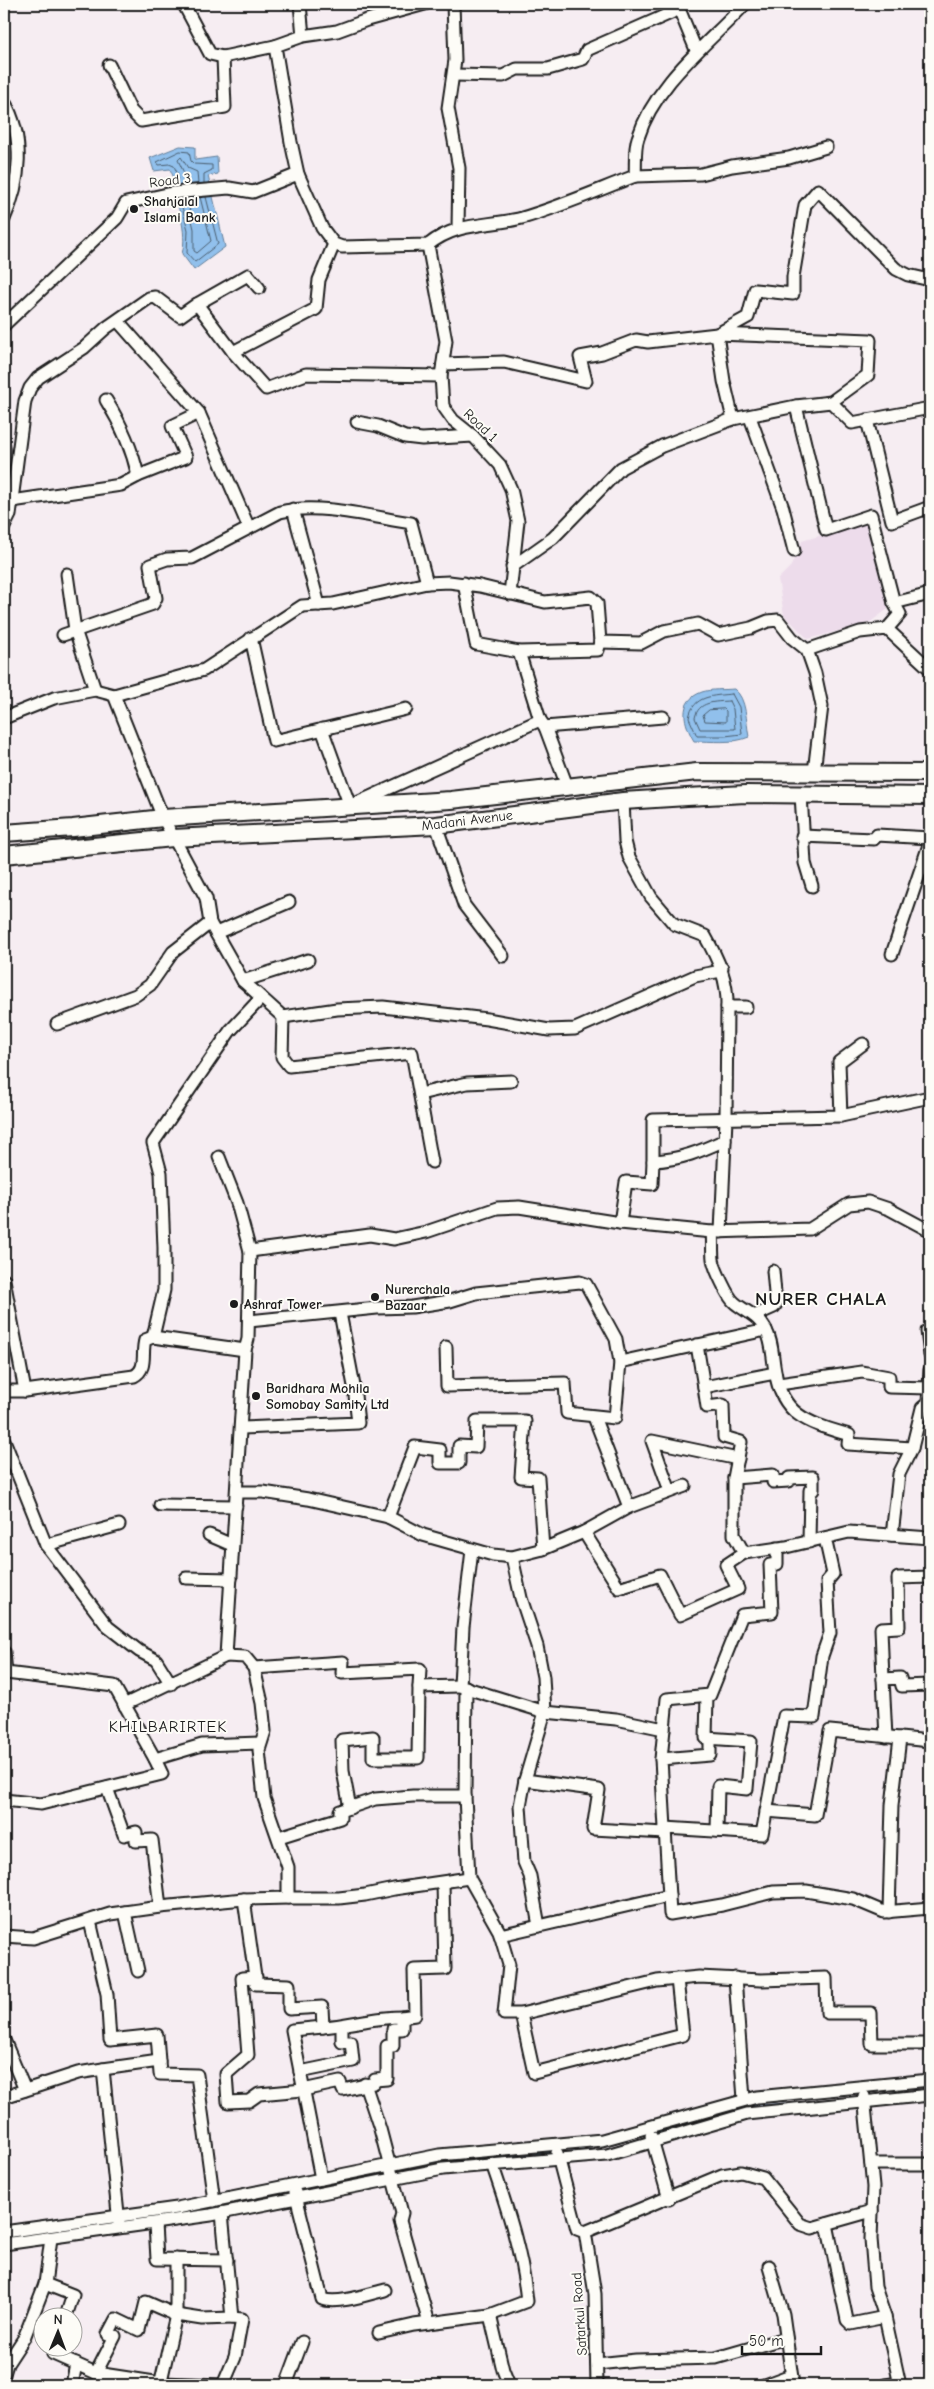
<svg xmlns="http://www.w3.org/2000/svg" width="934" height="2389" viewBox="0 0 934 2389" font-family="'Comic Neue',sans-serif">
	<rect width="100%" height="100%" fill="#f6edf2"/>
	<filter id="ink" filterUnits="userSpaceOnUse"><feTurbulence type="fractalNoise" baseFrequency=".02" numOctaves="2"/><feDisplacementMap in="SourceGraphic" scale="10" xChannelSelector="R" yChannelSelector="G"/><feConvolveMatrix kernelMatrix="1 2 1 2 8 2 1 2 1" color-interpolation-filters="sRGB"/></filter>
	<g filter="url(#ink)">
		<polygon fill="#eddceb" points="869,521 890,602 888,609 869,623 808,639 784,615 778,579 791,566 802,541"/>
		<g fill="#91c0ec" stroke="#627e99">
			<path d="M 180,146 L 195,147 L 195,160 L 217,157 L 218,174 L 208,176 L 225,247 L 194,270 L 182,254 C 188,231 177,205 171,181 L 173,176 L 170,169 L 154,171 L 150,158 Z"/>
			<path d="M 734,689 C 747,698 746,722 749,737 C 733,744 711,741 694,741 C 684,724 677,701 702,692 C 711,689 724,690 734,689 Z"/>
		</g>
		<g fill="none" stroke-linecap="round" stroke-linejoin="round">
			<g stroke="#4b5e6f" stroke-width="1">
				<polyline points="183,185 184,173 178,160 181,157 188,168 197,172 198,184"/>
				<polyline points="177,186 178,175 174,166 169,164 159,165 157,162 180,151 189,152 191,161 194,164 212,165 212,170 204,174 204,183"/>
				<polyline points="180,199 188,230 187,253 195,262 218,244 206,197"/>
				<polyline points="187,199 194,229 194,251 197,253 211,241 200,197"/>
				<path d="M 732,694 L 739,707 L 742,734 L 725,736 L 697,736 L 689,718 C 693,695 713,696 732,694 Z"/>
				<path d="M 729,701 L 733,709 L 735,729 L 700,729 L 695,718 C 698,701 715,702 729,701 Z"/>
				<polygon points="724,709 726,711 726,722 705,721 703,715 709,710"/>
			</g>
			<g stroke="#627e99" stroke-width="3">
				<polyline points="653,2135 746,2107 785,2104"/>
				<polyline points="561,2153 594,2150"/>
				<polyline points="446,2163 554,2153"/>
				<polyline points="402,2171 430,2166"/>
				<polyline points="277,2196 327,2186"/>
			</g>
			<g stroke="#1c1c1c" stroke-width="15">
				<g id="street">
					<polyline points="187,4 184,5 210,54 223,57 275,46 303,36 337,31 367,20 425,4"/>
					<polyline points="300,4 303,36"/>
					<polyline points="453,4 455,60 448,108 459,168 458,228"/>
					<polyline points="677,4 696,50"/>
					<path d="M 275,46 L 291,142 L 298,174 L 322,228 L 334,244 L 342,247 L 428,245 C 458,221 488,227 522,218 C 560,207 598,190 635,176 C 636,164 634,149 638,138 C 655,83 708,44 745,4"/>
					<polyline points="109,65 131,111 141,121 225,107 223,57"/>
					<polyline points="454,75 503,76 517,69 548,69 583,59 587,50 671,13 678,8"/>
					<path d="M 4,101 C 25,137 21,182 4,219"/>
					<polyline points="635,176 701,174 732,166 789,158 826,147"/>
					<polyline points="428,245 446,341 441,376 443,406 453,420 473,436 500,465 511,489 518,521 510,594"/>
					<polyline points="197,304 233,352 266,389 306,374 441,376"/>
					<polyline points="118,321 199,413 249,528"/>
					<polyline points="4,325 117,218 126,203 172,193 229,188 253,192 298,174"/>
					<polyline points="233,352 316,309 319,280 334,244"/>
					<polyline points="443,364 504,362 586,381 580,357 602,353 636,340 648,342 717,334 870,340 868,375 831,402 796,406 733,419 662,446 621,468 553,538 512,567"/>
					<path d="M 106,400 C 121,424 132,448 138,476"/>
					<polyline points="831,402 852,423 930,408"/>
					<polyline points="796,406 826,530 871,515 894,603 900,614 887,629"/>
					<polyline points="750,417 783,508 794,551"/>
					<polyline points="733,419 724,381 717,334 748,317 755,290 793,294 793,277 805,205 818,190 896,269 908,275 930,280"/>
					<polyline points="867,420 892,521 930,507"/>
					<polyline points="357,422 378,426 405,437 422,439 473,436"/>
					<polyline points="12,501 121,485 138,476 186,457 172,426 199,413"/>
					<polyline points="293,509 319,605"/>
					<polyline points="4,527 10,515 25,401 30,388 38,378 84,348 106,328 149,298 155,297 180,316 197,304 248,275 259,288"/>
					<polyline points="67,574 75,630 95,690"/>
					<polyline points="464,583 476,644 519,652 598,650 600,642"/>
					<polyline points="894,603 930,594"/>
					<path d="M 63,635 L 153,604 L 156,598 L 150,565 L 167,559 L 192,558 L 280,512 C 318,502 372,517 411,523 L 427,583"/>
					<polyline points="251,638 274,741 406,709"/>
					<polyline points="807,650 815,673 822,706 814,772"/>
					<polyline points="519,652 540,720 545,727 567,786"/>
					<polyline points="114,695 163,818 206,898 210,923 243,981 283,1017 337,1009 383,1007 487,1019 549,1030 575,1029 695,976 721,971 722,968"/>
					<polyline points="4,718 54,698 95,690 114,695 204,670 302,606 333,604 427,583 449,582 480,586 545,602 591,597 597,603 600,642 641,643 664,631 698,624 718,635 751,628 768,621 778,620 792,638 807,650 860,632 887,629 930,669"/>
					<polyline points="545,727 663,717"/>
					<polyline points="322,729 350,806 540,720"/>
					<polyline points="801,794 805,863 812,886"/>
					<path d="M 623,801 L 625,841 L 629,857 L 651,897 L 674,924 L 705,936 C 718,959 728,980 727,1007"/>
					<polyline points="436,825 464,905 503,956"/>
					<polyline points="802,836 874,839 877,835 930,838"/>
					<polyline points="216,933 289,902"/>
					<polyline points="892,954 930,842"/>
					<polyline points="243,981 308,960"/>
					<polyline points="283,1017 282,1057 289,1066 412,1053 432,1162"/>
					<polyline points="57,1024 136,995 150,985 173,952 210,923"/>
					<polyline points="420,1094 467,1083 511,1081"/>
					<polyline points="841,1116 839,1062 863,1044"/>
					<polyline points="653,1161 653,1120 841,1116 930,1097"/>
					<path d="M 620,1223 L 626,1182 L 652,1184 L 653,1161 C 680,1160 701,1151 725,1140"/>
					<path d="M 712,1232 C 713,1241 712,1250 713,1259 C 714,1267 728,1298 735,1303 C 746,1312 759,1316 766,1330 C 773,1343 772,1356 775,1371 C 782,1417 810,1423 849,1435 L 848,1444 L 912,1448 L 922,1408 L 928,1403 L 930,1370"/>
					<polyline points="721,1232 726,1119 727,1007 746,1007"/>
					<polyline points="250,1251 370,1235 394,1239 426,1232 497,1208 519,1207 620,1223 712,1232 810,1229 849,1204 868,1202 889,1209 930,1231"/>
					<polyline points="4,1280 25,1391"/>
					<polyline points="754,1316 774,1307 776,1304 773,1271"/>
					<polyline points="249,1321 377,1308 412,1307 450,1301 476,1293 580,1282 586,1284 616,1339 620,1362 615,1418 567,1413 565,1383 447,1386 446,1347"/>
					<polyline points="927,1331 930,1355"/>
					<polyline points="153,1337 164,1290 164,1248 161,1173 153,1143 230,1031 261,998"/>
					<polyline points="697,1345 704,1387 775,1373"/>
					<polyline points="620,1362 766,1330"/>
					<polyline points="779,1384 862,1372 889,1377 889,1387 930,1388"/>
					<polyline points="704,1387 707,1407 723,1405 724,1437 741,1442 734,1478 734,1535 744,1553 786,1547 849,1532 930,1538"/>
					<path d="M 4,1391 L 25,1391 L 134,1376 C 148,1369 141,1353 145,1340 L 153,1337 L 245,1350"/>
					<polyline points="594,1417 629,1507"/>
					<polyline points="242,1428 358,1423 354,1386 340,1313"/>
					<polyline points="4,1440 46,1545 108,1627 139,1651 156,1660 171,1684"/>
					<polyline points="734,1478 773,1475 773,1482 789,1481 789,1478 813,1477 813,1490 810,1490 809,1542"/>
					<polyline points="670,1491 652,1441 738,1459"/>
					<polyline points="237,1492 263,1492 308,1499 388,1517 423,1535 493,1555 512,1557 543,1549 584,1532 629,1507 685,1486"/>
					<polyline points="160,1505 236,1506"/>
					<polyline points="388,1517 415,1447 440,1450 440,1463 459,1463 459,1446 476,1447 477,1421 525,1421 521,1477 538,1478 543,1549"/>
					<polyline points="584,1532 619,1588 660,1575 680,1615 738,1589 726,1565 744,1553"/>
					<polyline points="209,1535 232,1545"/>
					<polyline points="892,1535 899,1474 912,1448"/>
					<polyline points="825,1538 833,1574 827,1581 830,1633 822,1656 814,1717 784,1716 762,1834 665,1828 670,1914 722,1905 773,1892 806,1891 853,1899 884,1912 930,1908"/>
					<polyline points="46,1545 119,1525"/>
					<polyline points="472,1550 463,1627 460,1686 545,1712 616,1719 664,1729 667,1699 710,1695 742,1615 772,1612 770,1565 777,1564 777,1548"/>
					<polyline points="512,1557 521,1598 537,1646 543,1677 545,1712 525,1780 599,1790 593,1829 665,1833"/>
					<polyline points="186,1578 231,1579"/>
					<polyline points="4,1652 6,1673 114,1686 155,1759"/>
					<polyline points="254,1668 343,1662 342,1673 420,1669 419,1687 460,1686"/>
					<polyline points="883,1679 881,1628 899,1627 898,1578 930,1577"/>
					<polyline points="466,1687 465,1796 469,1878 499,1931 509,1965 504,2014 521,2014 657,1981 699,1977 761,1980 826,1978 827,2013 871,2013 872,2044 930,2044"/>
					<polyline points="707,1695 706,1738 751,1741 747,1789 718,1786 717,1831"/>
					<polyline points="124,1705 226,1656"/>
					<polyline points="886,1737 883,1679 900,1678 902,1686 930,1685"/>
					<polyline points="661,1759 664,1729"/>
					<polyline points="525,1780 520,1806 524,1862 530,1876 539,1926"/>
					<polyline points="107,1788 124,1835 136,1832 136,1841 152,1840 160,1907"/>
					<polyline points="4,1800 41,1804 162,1774 155,1759 202,1745 260,1743"/>
					<polyline points="350,1808 343,1771 342,1740 373,1737 373,1758 418,1758 419,1687"/>
					<polyline points="766,1811 815,1815 830,1731 930,1741"/>
					<polyline points="665,1828 661,1759 710,1755 710,1738"/>
					<polyline points="279,1837 340,1818 340,1811 375,1799 413,1796 465,1796"/>
					<polyline points="288,1898 339,1898 365,1895 394,1889 469,1878"/>
					<polyline points="125,1912 138,1971"/>
					<polyline points="889,1912 892,1805 900,1738"/>
					<polyline points="90,1921 107,1994 110,2040 157,2035 159,2061"/>
					<polyline points="500,1935 669,1896"/>
					<polyline points="4,1936 33,1938 110,1914 160,1907 244,1899 288,1898 288,1867 264,1798 259,1750 265,1731 262,1703 254,1668 245,1657 226,1656 245,1350 248,1339 250,1251 237,1203 219,1157"/>
					<path d="M 256,1977 L 242,1978 L 248,2055 L 226,2074 L 228,2102 L 249,2101 L 259,2094 L 303,2090 L 340,2082 L 343,2090 L 374,2083 L 375,2080 L 387,2079 L 387,2046 L 393,2046 L 393,2029 L 402,2029 L 402,2017 C 375,2017 350,2025 323,2027"/>
					<polyline points="735,1978 744,2099"/>
					<polyline points="521,2014 534,2073 683,2035 677,1979"/>
					<polyline points="402,2017 415,2015 414,1970 445,1969 443,1883"/>
					<polyline points="4,2040 25,2090"/>
					<polyline points="103,2069 159,2061 160,2074 197,2075 214,2201"/>
					<polyline points="300,2072 353,2061 351,2042 342,2042 342,2026"/>
					<polyline points="365,2084 380,2129 402,2213 400,2221 429,2323"/>
					<polyline points="864,2096 873,2187 871,2239 875,2287 885,2317 900,2385"/>
					<polyline points="4,2097 78,2073 103,2069 119,2223"/>
					<polyline points="651,2136 669,2199"/>
					<polyline points="557,2153 577,2229 585,2232 595,2294 597,2385"/>
					<polyline points="871,2164 930,2164"/>
					<polyline points="321,2179 439,2155 602,2140 757,2097 930,2080"/>
					<path d="M 295,2192 L 322,2299 C 337,2305 369,2294 385,2290"/>
					<polyline points="155,2224 157,2259 227,2260"/>
					<polyline points="827,2224 847,2320 851,2324 885,2317"/>
					<polyline points="4,2232 177,2208 321,2179 292,2030 323,2027 322,2007 289,2009 289,1985 256,1984 244,1899"/>
					<polyline points="585,2232 722,2175 741,2172 763,2178 800,2224 812,2228 872,2211"/>
					<polyline points="4,2244 211,2215 443,2169 607,2155 747,2114 930,2095"/>
					<polyline points="769,2266 783,2314 793,2385"/>
					<polyline points="45,2284 73,2295 66,2316"/>
					<path d="M 490,2315 L 527,2301 C 522,2253 508,2210 492,2164"/>
					<polyline points="379,2333 414,2325 490,2315 503,2370 509,2385"/>
					<polyline points="55,2346 53,2354 96,2373 161,2383 223,2385 235,2357 242,2319 232,2318 222,2213"/>
					<polyline points="597,2364 636,2360 716,2358 786,2338"/>
					<polyline points="96,2373 115,2336 108,2334 116,2319 139,2330 146,2302 176,2315 176,2259"/>
					<polyline points="4,2374 7,2364 24,2338 45,2284 51,2238"/>
					<polyline points="72,2385 76,2364"/>
					<polyline points="160,2385 176,2315 202,2319 232,2318"/>
					<polyline points="286,2385 302,2342"/>
					<polyline points="764,2385 791,2375"/>
					<polyline points="885,2385 899,2383"/>
				</g>
			</g>
			<g stroke="#1c1c1c" stroke-width="20">
				<g id="secondary">
					<polyline points="4,833 73,828 163,818 451,800 697,772 930,773"/>
					<polyline points="4,855 173,838 436,825 623,801 687,797 746,794 930,796"/>
				</g>
			</g>
			<use href="#street" stroke="#fdfcf7" stroke-width="11"/>
			<use href="#secondary" stroke="#fdfcf7" stroke-width="16"/>
		</g>
	</g>
	<g fill="#1c1c1c" stroke="#fdfcf7" stroke-width="2">
		<circle cx="134" cy="209" r="5"/>
		<circle cx="375" cy="1297" r="5"/>
		<circle cx="234" cy="1304" r="5"/>
		<circle cx="256" cy="1396" r="5"/>
	</g>
	<g text-anchor="middle" stroke-width="4" stroke-linejoin="round" paint-order="stroke">
		<g font-size="14" fill="#1c1c1c" stroke="#fdfcf7">
			<text transform="translate(170 180) rotate(-7)" y="5">Road 3</text>
			<text transform="translate(481 425) rotate(43)" y="5">Road 1</text>
			<text transform="translate(467 820) rotate(-7)" y="5">Madani Avenue</text>
			<text transform="translate(579 2314) rotate(-94)" y="5">Satarkul Road</text>
		</g>
		<g font-size="14" font-weight="bold" fill="#1c1c1c" stroke="#fdfcf7" text-anchor="start">
			<text x="144" y="206">Shahjalal<tspan x="144" dy="16">Islami Bank</tspan></text>
			<text x="385" y="1294">Nurerchala<tspan x="385" dy="16">Bazaar</tspan></text>
			<text x="244" y="1309">Ashraf Tower</text>
			<text x="266" y="1393">Baridhara Mohila<tspan x="266" dy="16">Somobay Samity Ltd</tspan></text>
		</g>
		<g font-size="16" letter-spacing="1" fill="#1c1c1c" stroke="#fdfcf7">
			<text x="168" y="1732">KHILBARIRTEK</text>
		</g>
		<g font-size="19" font-weight="bold" letter-spacing="1" fill="#1c1c1c" stroke="#fdfcf7">
			<text x="821" y="1305">NURER CHALA</text>
		</g>
	</g>
	<rect width="934" height="2389" fill="none" stroke="#fdfcf7" stroke-width="20"/>
	<rect x="10" y="10" width="914" height="2369" fill="none" stroke="#1c1c1c" stroke-width="2" filter="url(#ink)"/>
	<g transform="translate(58 2332) rotate(1)"><circle r="24" fill="#fdfcf7" stroke="#a3a29f"/>
	<path d="M0-4L9 19L0 12L-9 19Z" fill="#1c1c1c"/>
	<text y="-8" font-size="14" font-weight="bold" text-anchor="middle" fill="#1c1c1c">N</text>
	</g>
	<path d="M742 2346v8h79v-8" fill="none" stroke="#1c1c1c" stroke-width="2.5"/>
	<text x="749" y="2346" font-size="15" fill="#1c1c1c" stroke="#fdfcf7" stroke-width="4" paint-order="stroke">50 m</text>
</svg>
